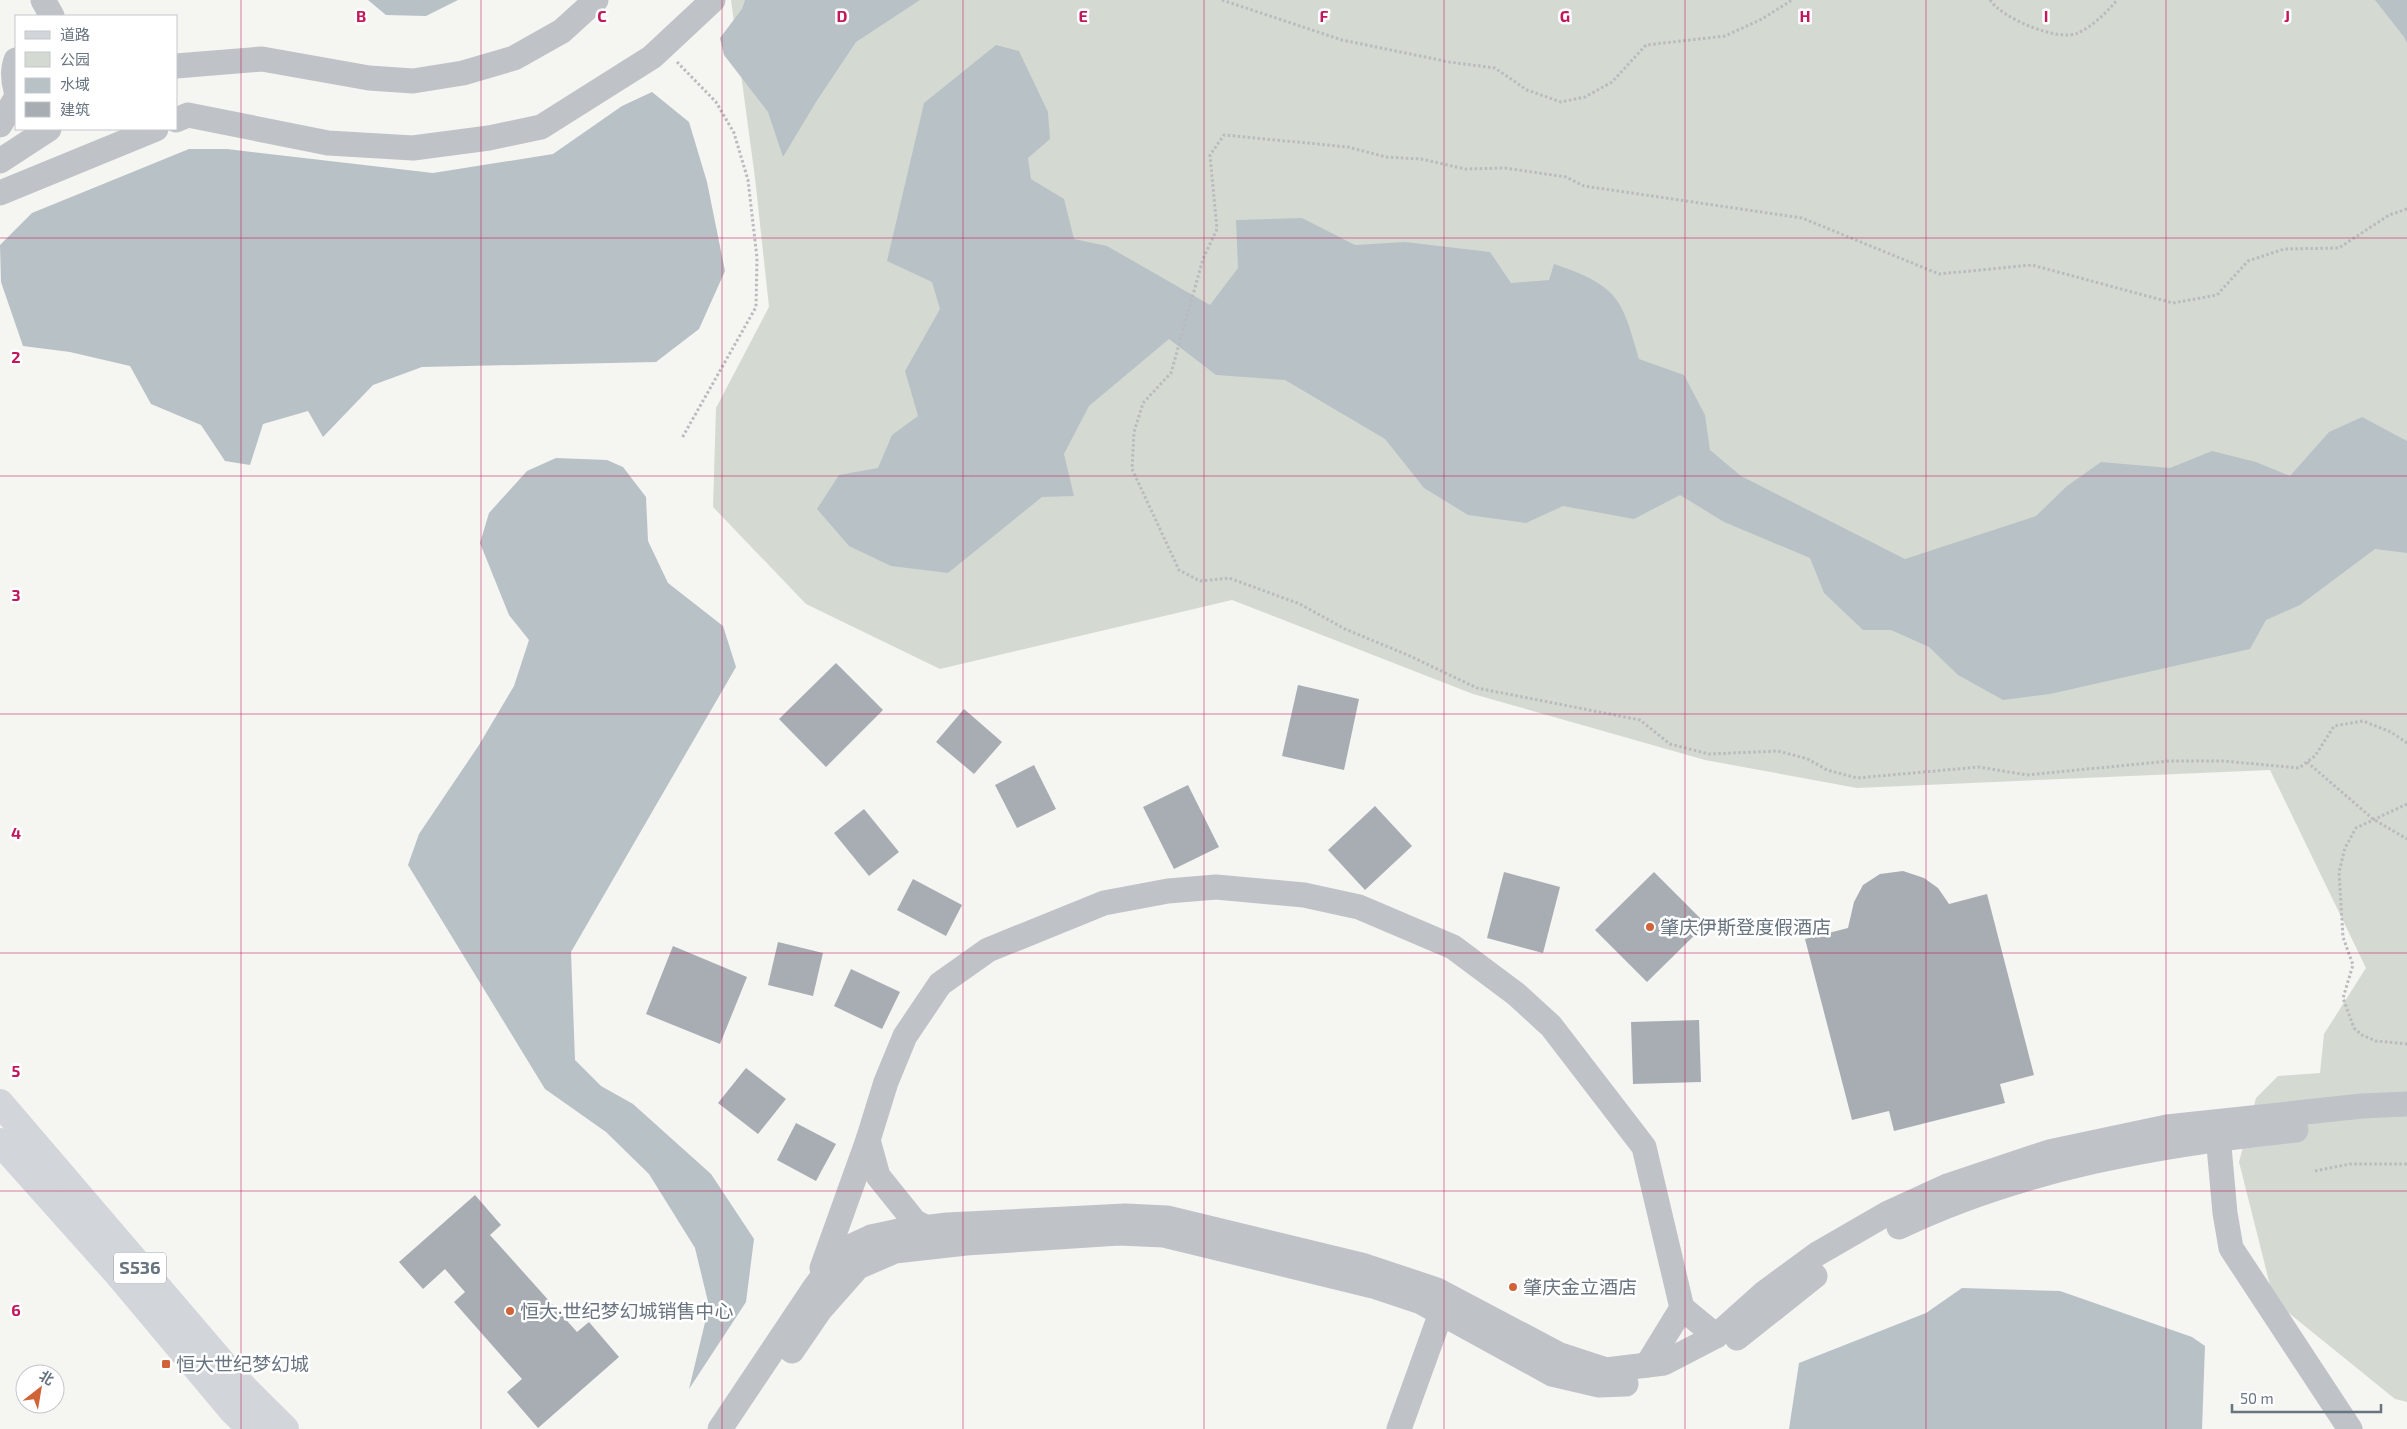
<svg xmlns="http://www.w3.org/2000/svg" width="2407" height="1429" viewBox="0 0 2407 1429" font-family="'Exo 2','Noto Sans SC',sans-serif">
	<rect width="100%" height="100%" fill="#f5f5f2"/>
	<polygon fill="#d4dad2" points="731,0 2407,0 2407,1402 2395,1399 2274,1301 2239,1162 2256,1098 2278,1076 2320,1073 2324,1034 2366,968 2270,770 1857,788 1705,760 1473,694 1232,600 940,669 806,604 713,507 716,408 769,307 755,178"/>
	<g fill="#b8c1c6">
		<polygon points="368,0 458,0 426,16 386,15"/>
		<polygon points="745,0 920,0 856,42 816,102 783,157 768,112 724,55 720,38 742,9"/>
		<polygon points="2375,0 2407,0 2407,43 2404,37"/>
		<path d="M 996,45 L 1019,51 L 1048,112 L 1050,139 L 1028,158 L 1031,179 L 1064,199 L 1074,239 L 1107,246 L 1210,305 L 1238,268 L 1236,220 L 1302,218 L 1355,245 L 1405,242 L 1490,252 L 1511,283 L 1549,280 L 1554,264 C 1580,273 1611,283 1623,311 C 1630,326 1634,343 1639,359 L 1684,375 L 1705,415 L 1710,450 L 1741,476 L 1905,559 L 2036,516 L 2067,486 L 2101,462 L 2170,468 L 2212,451 L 2256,462 L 2290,476 L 2329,432 L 2362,417 L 2407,441 L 2407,553 L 2375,549 L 2300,605 L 2266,620 L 2250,649 L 2050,694 L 2003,700 L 1958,675 L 1929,647 L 1891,630 L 1863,630 L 1824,593 L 1810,558 L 1724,522 L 1680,495 L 1634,519 L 1563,506 L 1526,523 L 1468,515 L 1424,488 L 1385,439 L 1285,380 L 1216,375 L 1169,339 L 1089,406 L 1064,454 L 1074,496 L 1042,497 L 948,573 L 891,566 L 849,546 L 817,509 L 839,475 L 878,468 L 892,435 L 918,416 L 905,371 L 940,309 L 932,282 L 887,261 L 924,103 Z"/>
		<polygon points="652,92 689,122 707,182 725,271 699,329 656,362 422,367 373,385 323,437 308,411 263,424 250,465 225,461 201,425 151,404 130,366 70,352 23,346 1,282 0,245 32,213 189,149 227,149 433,173 553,154 622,106"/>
		<polygon points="556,458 607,460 623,467 646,497 648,541 668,583 723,626 736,667 571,952 575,1060 601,1086 633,1104 711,1174 754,1239 746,1302 689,1389 709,1306 695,1248 649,1174 606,1132 545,1089 408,865 419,834 479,745 514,686 529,640 509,615 480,543 489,513 527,471"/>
		<polygon points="1962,1288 2060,1291 2192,1337 2205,1346 2202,1429 1789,1429 1799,1363 1926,1313"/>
	</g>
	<g fill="#a7adb2">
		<polygon points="836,663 883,710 826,767 779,719"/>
		<polygon points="1298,685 1359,699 1344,770 1282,756"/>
		<polygon points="964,709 1002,742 974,774 936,742"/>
		<polygon points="1034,765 1056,809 1017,828 995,785"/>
		<polygon points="1188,785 1219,847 1174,869 1143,807"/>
		<polygon points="1375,806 1412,846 1365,890 1328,850"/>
		<polygon points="864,809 899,852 869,876 834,833"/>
		<polygon points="1903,871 1924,878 1938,888 1949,904 1987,894 2034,1075 2000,1084 2005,1103 1894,1131 1889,1111 1852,1120 1805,939 1848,928 1854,902 1863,885 1880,874"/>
		<polygon points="1504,872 1560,887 1543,953 1487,938"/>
		<polygon points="1654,872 1706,924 1647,982 1595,930"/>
		<polygon points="913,879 962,905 946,936 897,910"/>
		<polygon points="778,942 823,953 813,996 768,985"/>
		<polygon points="673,946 747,977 720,1044 646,1014"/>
		<polygon points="851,969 900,992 882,1029 834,1006"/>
		<polygon points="1699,1020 1701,1082 1633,1084 1631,1022"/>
		<polygon points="746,1068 786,1099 758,1134 718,1103"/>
		<polygon points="796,1123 836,1144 816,1181 777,1160"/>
		<polygon points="475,1195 501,1225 490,1235 577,1332 589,1322 619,1357 538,1428 507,1392 522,1379 454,1302 465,1292 445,1269 423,1289 399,1262"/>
	</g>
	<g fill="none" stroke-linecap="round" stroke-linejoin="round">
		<g stroke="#b9bbbe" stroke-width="3" stroke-dasharray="2.5 2.5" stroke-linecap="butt">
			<polyline points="1222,0 1342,40 1449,62 1495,68 1527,90 1561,102 1585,97 1612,82 1646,45 1725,36 1762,19 1792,0"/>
			<path d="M 1990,0 C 2002,18 2057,42 2078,33 C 2093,26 2106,13 2117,0"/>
			<polyline points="677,62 716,102 734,133 748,180 757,258 756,307 682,438"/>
			<polyline points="2407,209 2389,215 2339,248 2284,249 2248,261 2217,295 2173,303 2032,265 1939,274 1802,218 1584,186 1566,177 1505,168 1465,169 1421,159 1386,157 1348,147 1224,135 1210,155 1217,229 1203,259 1171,373 1143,403 1134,432 1132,469 1179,570 1200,581 1229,578 1300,604 1345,629 1410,656 1477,688 1640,720 1670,744 1709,754 1778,751 1808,759 1827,770 1857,778 1979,767 2027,775 2169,761 2223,761 2299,768 2315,756 2334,726 2363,721 2391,732 2407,743"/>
			<polyline points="2307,762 2373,819 2407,839"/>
			<polyline points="2407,804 2356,828 2345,848 2339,872 2343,937 2353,965 2343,998 2354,1028 2362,1035 2376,1041 2407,1044"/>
			<polyline points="2315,1171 2350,1164 2407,1164"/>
		</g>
		<g stroke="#bfc2c6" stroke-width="25">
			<polyline points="43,0 52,16"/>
			<path d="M 16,60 C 12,71 13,80 16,91"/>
			<polyline points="176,66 262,59 369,78 413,81 463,73 514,58 562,31 596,0"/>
			<polyline points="176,120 188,115 328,143 413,148 489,138 541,127 652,57 713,0"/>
			<polyline points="0,125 16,98"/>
			<polyline points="0,161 49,129"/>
			<polyline points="0,193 156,129"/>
			<polyline points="2217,1124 2225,1213 2231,1248 2350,1429"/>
			<polyline points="868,1140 878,1176 915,1222 927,1228"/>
			<path d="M 1899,1227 C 2022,1168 2161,1144 2296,1130"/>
			<polyline points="822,1268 868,1140 886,1082 905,1036 940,984 988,950 1104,903 1168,891 1216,887 1304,895 1359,907 1453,947 1516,994 1551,1026 1644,1147 1682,1308"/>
			<polyline points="1737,1338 1815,1276"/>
			<polyline points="792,1351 820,1310 858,1267 895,1251 966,1243 1119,1233 1164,1235 1373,1286 1421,1302 1552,1374 1599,1385 1626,1384"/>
			<polyline points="1647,1365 1682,1308 1716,1336"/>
			<polyline points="720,1429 815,1287 843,1250 871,1237 899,1231 947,1225 1125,1216 1167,1218 1365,1266 1437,1290 1560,1355 1606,1370 1664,1363 1716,1336 1764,1293 1817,1254 1888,1213 1947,1186 2049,1152 2167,1127 2362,1106 2407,1104"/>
			<polyline points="1399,1429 1441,1313"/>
		</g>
		<g stroke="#d2d6da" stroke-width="28">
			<polyline points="0,1103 242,1386 285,1429"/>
			<polyline points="0,1142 118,1274 232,1410 251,1429"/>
		</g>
	</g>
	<path fill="none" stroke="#c2185b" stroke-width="1" stroke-opacity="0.55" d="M 241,0 L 241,1429M 481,0 L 481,1429M 722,0 L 722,1429M 963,0 L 963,1429M 1204,0 L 1204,1429M 1444,0 L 1444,1429M 1685,0 L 1685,1429M 1926,0 L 1926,1429M 2166,0 L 2166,1429M 0,238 L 2407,238M 0,476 L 2407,476M 0,714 L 2407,714M 0,953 L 2407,953M 0,1191 L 2407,1191"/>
	<g fill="#d06338" stroke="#fff" stroke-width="2">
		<circle cx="1650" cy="927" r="5"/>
		<circle cx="1513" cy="1287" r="5"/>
		<circle cx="510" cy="1311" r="5"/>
		<rect x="161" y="1359" width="10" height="10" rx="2.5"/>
	</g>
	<g text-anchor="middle" stroke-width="5" stroke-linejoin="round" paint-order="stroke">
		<rect fill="#fff" stroke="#959ea6" stroke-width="1" x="114" y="1252.5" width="52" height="31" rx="4"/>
		<g font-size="18" font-weight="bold" fill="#687480">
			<text x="140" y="1274">S536</text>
		</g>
		<g font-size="19" fill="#687480" stroke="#fff" text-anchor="start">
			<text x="1660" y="934">肇庆伊斯登度假酒店</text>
			<text x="1523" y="1294">肇庆金立酒店</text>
			<text x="520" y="1318">恒大·世纪梦幻城销售中心</text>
			<text x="176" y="1371">恒大世纪梦幻城</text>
		</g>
	</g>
	<g font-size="16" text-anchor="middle" font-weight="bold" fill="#c2185b" stroke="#fff" stroke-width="5" stroke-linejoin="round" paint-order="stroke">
		<text x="361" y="22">B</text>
		<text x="602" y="22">C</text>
		<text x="842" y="22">D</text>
		<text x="1083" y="22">E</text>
		<text x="1324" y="22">F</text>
		<text x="1565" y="22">G</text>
		<text x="1805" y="22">H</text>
		<text x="2046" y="22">I</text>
		<text x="2287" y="22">J</text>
		<text x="16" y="363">2</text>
		<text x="16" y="601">3</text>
		<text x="16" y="839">4</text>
		<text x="16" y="1077">5</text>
		<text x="16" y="1316">6</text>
	</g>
	<rect x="15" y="15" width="162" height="115" fill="#ffffff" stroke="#c3c7cc"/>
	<rect x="25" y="31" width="25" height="8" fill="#d2d6da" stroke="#c3c7cc"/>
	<text x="60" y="40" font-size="15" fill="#687480">道路</text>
	<rect x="25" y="52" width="25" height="15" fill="#d4dad2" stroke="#c3c7cc"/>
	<text x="60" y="65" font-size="15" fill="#687480">公园</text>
	<rect x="25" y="78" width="25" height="15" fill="#b8c1c6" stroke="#c3c7cc"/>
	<text x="60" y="90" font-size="15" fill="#687480">水域</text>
	<rect x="25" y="102" width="25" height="15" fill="#a7adb2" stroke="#c3c7cc"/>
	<text x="60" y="115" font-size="15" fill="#687480">建筑</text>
	<g transform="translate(40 1389) rotate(31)"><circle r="24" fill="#ffffff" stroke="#c3c7cc"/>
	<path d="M0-4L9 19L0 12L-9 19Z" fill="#d06338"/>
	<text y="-8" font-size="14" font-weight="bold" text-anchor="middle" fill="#687480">北</text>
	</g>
	<path d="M2232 1404v8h149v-8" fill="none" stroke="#687480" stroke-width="2.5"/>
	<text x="2240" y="1404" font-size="15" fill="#687480" stroke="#ffffff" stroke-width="4" paint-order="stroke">50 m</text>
</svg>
